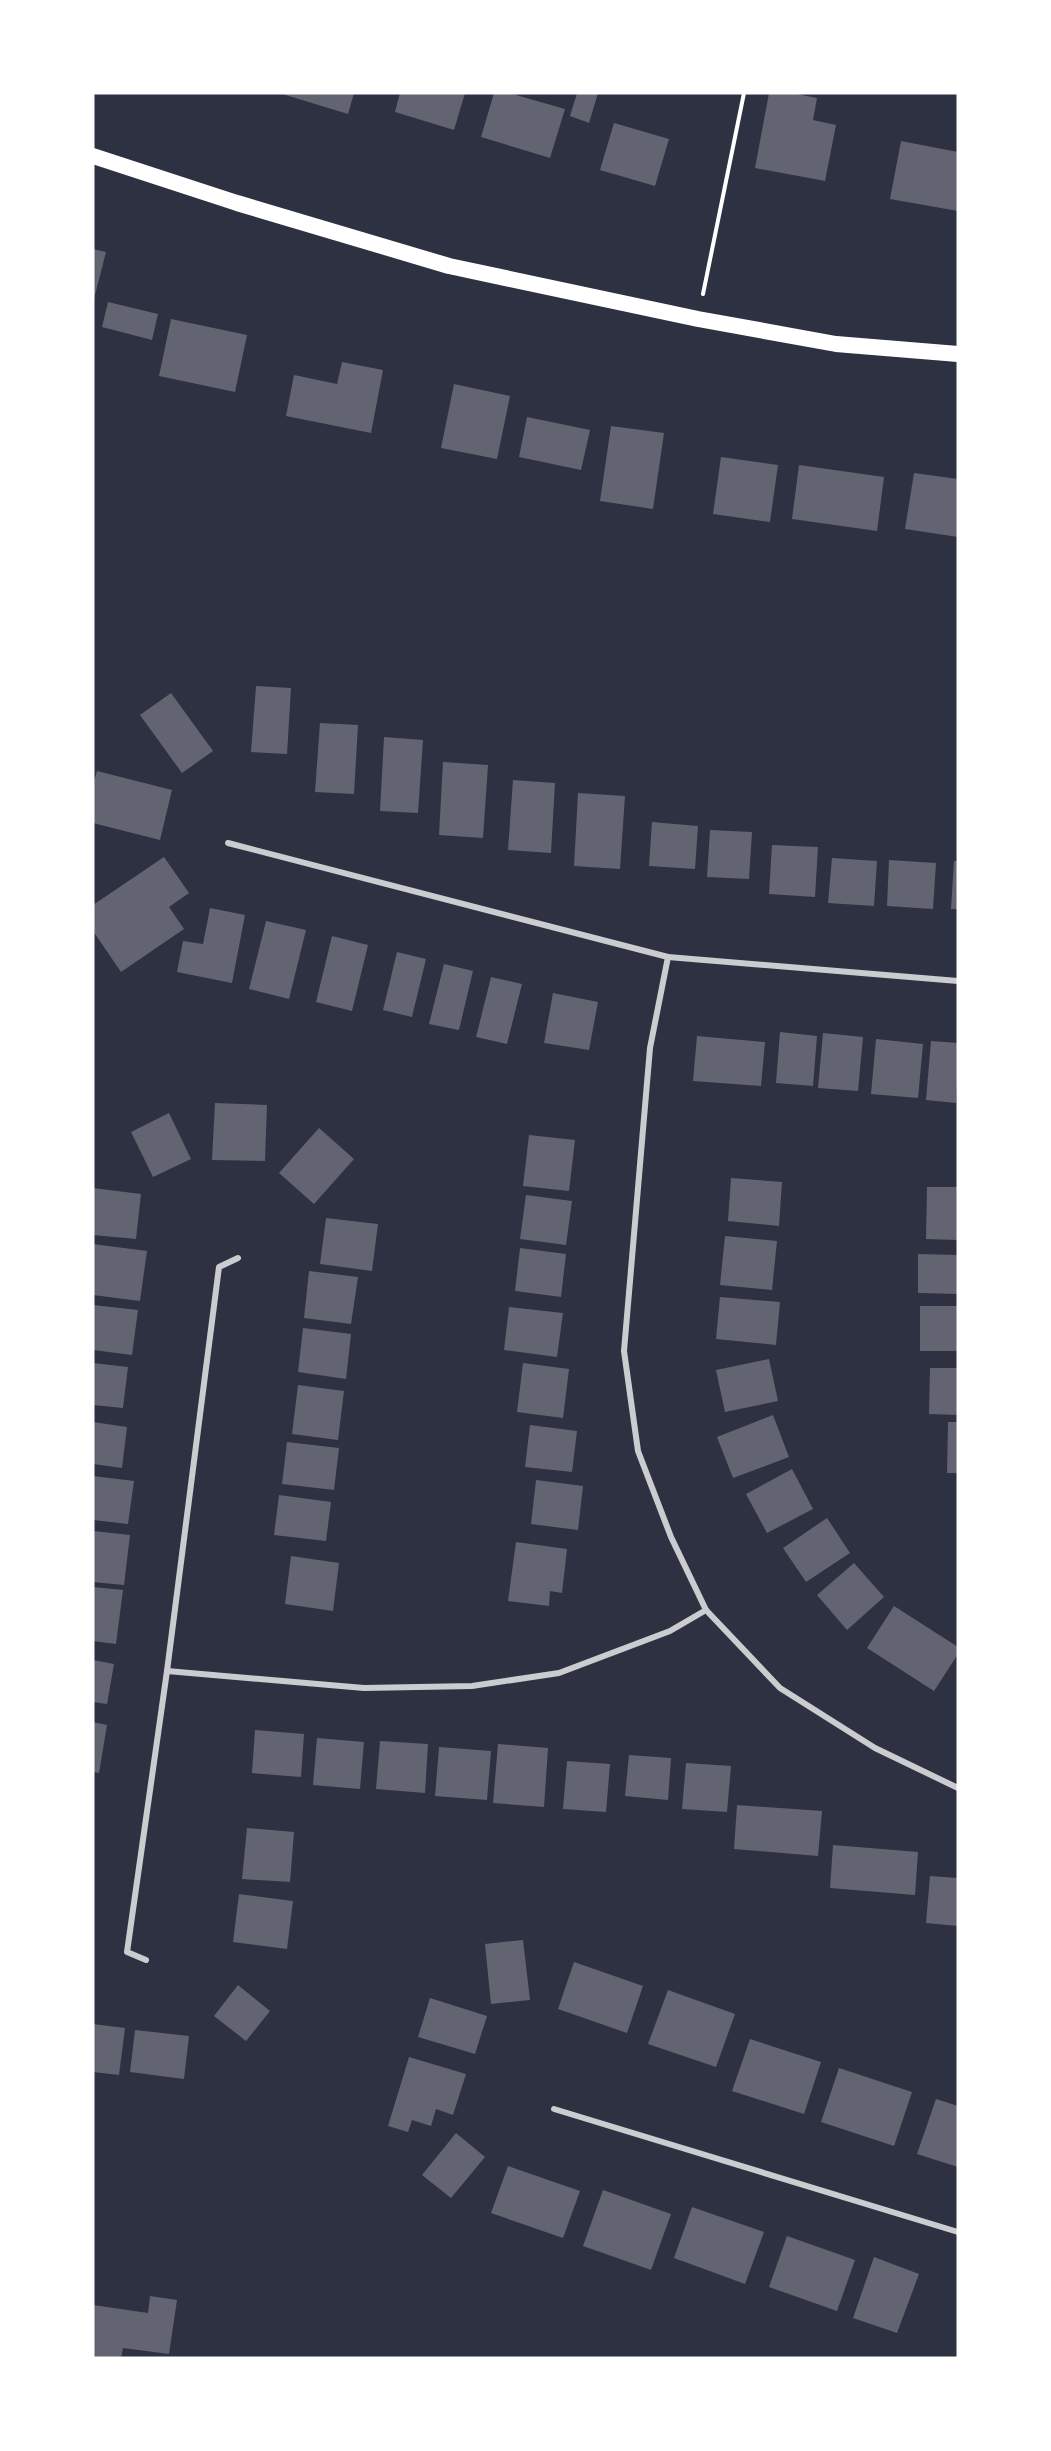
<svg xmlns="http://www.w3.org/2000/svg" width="1051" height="2451" viewBox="0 0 1051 2451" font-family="Arial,sans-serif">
	<rect width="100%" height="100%" fill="#2d3142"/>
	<g fill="#626471">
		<polygon points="279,93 354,93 348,114"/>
		<polygon points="400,93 465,93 454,130 395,112"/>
		<polygon points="494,93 509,93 565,109 550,158 481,137"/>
		<polygon points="577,93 598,93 589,123 570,116"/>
		<polygon points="769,93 792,93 817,98 813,120 836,125 825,181 755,168"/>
		<polygon points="614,123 669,139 655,186 600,170"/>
		<polygon points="901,141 958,152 958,211 890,199"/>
		<polygon points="93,249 106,252 94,299 93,299"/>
		<polygon points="108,302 158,314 152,340 102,327"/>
		<polygon points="171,319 247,335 235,392 159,376"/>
		<polygon points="342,362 383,370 371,433 286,416 294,375 337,384"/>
		<polygon points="454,384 510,396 497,459 441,448"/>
		<polygon points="527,417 590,430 581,470 519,457"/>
		<polygon points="611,426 664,433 653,509 600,501"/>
		<polygon points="721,457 778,465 770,522 713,514"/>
		<polygon points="799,465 884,477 877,531 792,519"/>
		<polygon points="914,473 958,479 958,537 905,529"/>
		<polygon points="256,686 291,688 287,754 251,752"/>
		<polygon points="171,693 213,751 182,773 140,715"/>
		<polygon points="320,723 358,725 354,794 315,792"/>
		<polygon points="384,737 423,740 418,813 380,811"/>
		<polygon points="443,762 488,765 483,838 439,835"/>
		<polygon points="97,771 172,790 160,840 93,823 93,785"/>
		<polygon points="513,780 555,783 551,853 508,850"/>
		<polygon points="578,793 625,796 620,869 574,866"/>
		<polygon points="652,822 698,826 695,869 649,866"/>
		<polygon points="710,830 752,832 749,879 707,877"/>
		<polygon points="772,845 818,847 815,897 769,894"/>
		<polygon points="164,857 189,893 169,907 184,929 121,972 93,931 93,905"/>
		<polygon points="832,858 877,861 874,906 828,903"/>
		<polygon points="889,860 936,863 933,909 887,906"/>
		<polygon points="954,861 958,861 958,909 951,909"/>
		<polygon points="210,908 245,915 232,983 177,972 183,941 203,944"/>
		<polygon points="266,921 306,930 289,999 249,989"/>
		<polygon points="332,936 368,945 352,1011 316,1002"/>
		<polygon points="397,952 426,959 412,1017 383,1010"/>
		<polygon points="444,964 473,971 459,1030 429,1024"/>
		<polygon points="491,977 522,984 507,1044 476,1037"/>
		<polygon points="553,993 598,1002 589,1050 544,1043"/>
		<polygon points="780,1032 817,1036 813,1086 776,1083"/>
		<polygon points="823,1033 863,1037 858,1091 818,1088"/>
		<polygon points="697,1036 765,1042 761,1086 693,1081"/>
		<polygon points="876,1039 923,1044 918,1098 871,1094"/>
		<polygon points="931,1041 958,1043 956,1103 926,1100"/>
		<polygon points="215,1103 267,1105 265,1161 212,1160"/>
		<polygon points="169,1113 191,1159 153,1177 131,1132"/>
		<polygon points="319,1128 354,1159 314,1204 279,1173"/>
		<polygon points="529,1135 575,1140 569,1191 523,1186"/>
		<polygon points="731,1178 782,1182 779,1226 728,1221"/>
		<polygon points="927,1187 958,1187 958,1240 926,1239"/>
		<polygon points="93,1188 141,1194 136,1239 93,1235"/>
		<polygon points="526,1195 572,1201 566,1245 520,1239"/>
		<polygon points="326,1218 378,1224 372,1271 320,1264"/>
		<polygon points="725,1236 777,1241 772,1290 720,1285"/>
		<polygon points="93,1244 147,1251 140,1301 93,1295"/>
		<polygon points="520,1248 566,1254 561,1297 515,1291"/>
		<polygon points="918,1254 958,1255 958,1294 918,1293"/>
		<polygon points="309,1271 358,1277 351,1324 304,1318"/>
		<polygon points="720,1297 780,1302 776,1345 716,1339"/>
		<polygon points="93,1305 138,1310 132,1355 93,1350"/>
		<rect x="920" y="1306" width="38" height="45"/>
		<polygon points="509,1307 563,1313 557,1357 504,1350"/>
		<polygon points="303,1328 351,1334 346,1379 298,1372"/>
		<polygon points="769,1359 778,1401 725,1412 716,1370"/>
		<polygon points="93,1363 128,1367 123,1408 93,1405"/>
		<polygon points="523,1363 569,1369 563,1418 517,1412"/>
		<polygon points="930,1368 958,1368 958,1415 929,1414"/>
		<polygon points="298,1385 344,1391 338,1440 292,1434"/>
		<polygon points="773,1415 789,1457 733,1478 717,1437"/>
		<polygon points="93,1422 127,1427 122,1468 93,1464"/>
		<polygon points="948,1422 958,1422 958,1473 947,1473"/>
		<polygon points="530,1425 577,1431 572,1472 525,1467"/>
		<polygon points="287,1442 339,1448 334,1490 282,1484"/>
		<polygon points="792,1469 813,1509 767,1533 746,1494"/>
		<polygon points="93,1476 134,1481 128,1524 93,1520"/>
		<polygon points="536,1480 583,1486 578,1530 531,1524"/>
		<polygon points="279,1495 331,1502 326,1541 274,1535"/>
		<polygon points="827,1518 850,1553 806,1582 783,1548"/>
		<polygon points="93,1531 130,1535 124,1585 93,1582"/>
		<polygon points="516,1542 567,1549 562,1593 550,1591 549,1606 508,1601"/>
		<polygon points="291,1556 339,1563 333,1611 285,1604"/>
		<polygon points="854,1563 884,1597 847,1630 817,1595"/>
		<polygon points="93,1587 123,1590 116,1644 93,1641"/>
		<polygon points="894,1606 958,1647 958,1654 934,1691 867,1648"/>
		<polygon points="93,1660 114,1664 107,1704 93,1702"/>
		<polygon points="93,1722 107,1725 99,1773 93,1772"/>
		<polygon points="255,1730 304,1734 301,1777 252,1773"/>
		<polygon points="317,1738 364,1742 360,1789 313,1785"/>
		<polygon points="380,1741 428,1744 425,1793 376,1789"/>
		<polygon points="498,1744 548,1748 544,1807 493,1803"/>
		<polygon points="439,1747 491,1751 487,1800 435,1796"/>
		<polygon points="629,1755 671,1758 668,1800 625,1796"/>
		<polygon points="567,1761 610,1764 606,1812 563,1809"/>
		<polygon points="686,1763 731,1766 727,1812 682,1809"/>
		<polygon points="737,1805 822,1811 818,1856 734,1849"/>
		<polygon points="247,1828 294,1832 290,1882 242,1879"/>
		<polygon points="833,1845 918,1852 915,1895 830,1888"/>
		<polygon points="930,1876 958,1878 958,1926 926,1923"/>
		<polygon points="239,1894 293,1901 287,1949 233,1942"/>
		<polygon points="523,1940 530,2000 491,2004 485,1944"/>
		<polygon points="574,1962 643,1986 627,2033 558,2009"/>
		<polygon points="238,1985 270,2011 246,2041 214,2016"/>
		<polygon points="668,1990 735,2014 716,2067 648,2044"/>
		<polygon points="430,1998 487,2016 475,2054 418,2037"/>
		<polygon points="93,2024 125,2028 119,2075 93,2072"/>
		<polygon points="135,2030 189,2036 184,2079 130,2072"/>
		<polygon points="750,2039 821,2062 804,2114 732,2091"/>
		<polygon points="409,2057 466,2074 453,2115 436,2109 431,2126 412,2120 408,2132 388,2126"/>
		<polygon points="839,2068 912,2092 894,2146 821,2122"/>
		<polygon points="936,2099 958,2106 958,2167 917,2154"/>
		<polygon points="456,2133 485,2157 451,2198 422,2175"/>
		<polygon points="508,2166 580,2191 563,2238 491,2213"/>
		<polygon points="603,2190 671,2214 651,2270 583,2246"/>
		<polygon points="692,2207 764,2232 745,2284 674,2258"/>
		<polygon points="787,2236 855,2260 837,2311 769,2287"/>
		<polygon points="874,2257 919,2274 897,2333 853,2318"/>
		<polygon points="150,2296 177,2300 169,2354 123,2348 121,2358 93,2358 93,2305 148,2313"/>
	</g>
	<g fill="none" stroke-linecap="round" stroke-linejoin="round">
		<polyline stroke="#fff" stroke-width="4" points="703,294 744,93"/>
		<g stroke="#caccd0" stroke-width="6">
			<polyline points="228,843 668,957 958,981"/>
			<polyline points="668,957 650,1048 624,1351 638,1451 671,1537 706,1610 780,1688 875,1748 958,1788"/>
			<polyline points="167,1671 364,1688 472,1686 559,1673 670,1631 706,1610"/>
			<polyline points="146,1960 127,1952 167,1671 219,1267 238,1258"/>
			<polyline points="554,2109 958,2232"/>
		</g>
		<polyline stroke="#fff" stroke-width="16" points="93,156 237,203 449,266 698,319 836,344 958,354"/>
	</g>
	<rect width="1051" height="2451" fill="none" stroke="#ffffff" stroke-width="189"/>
</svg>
